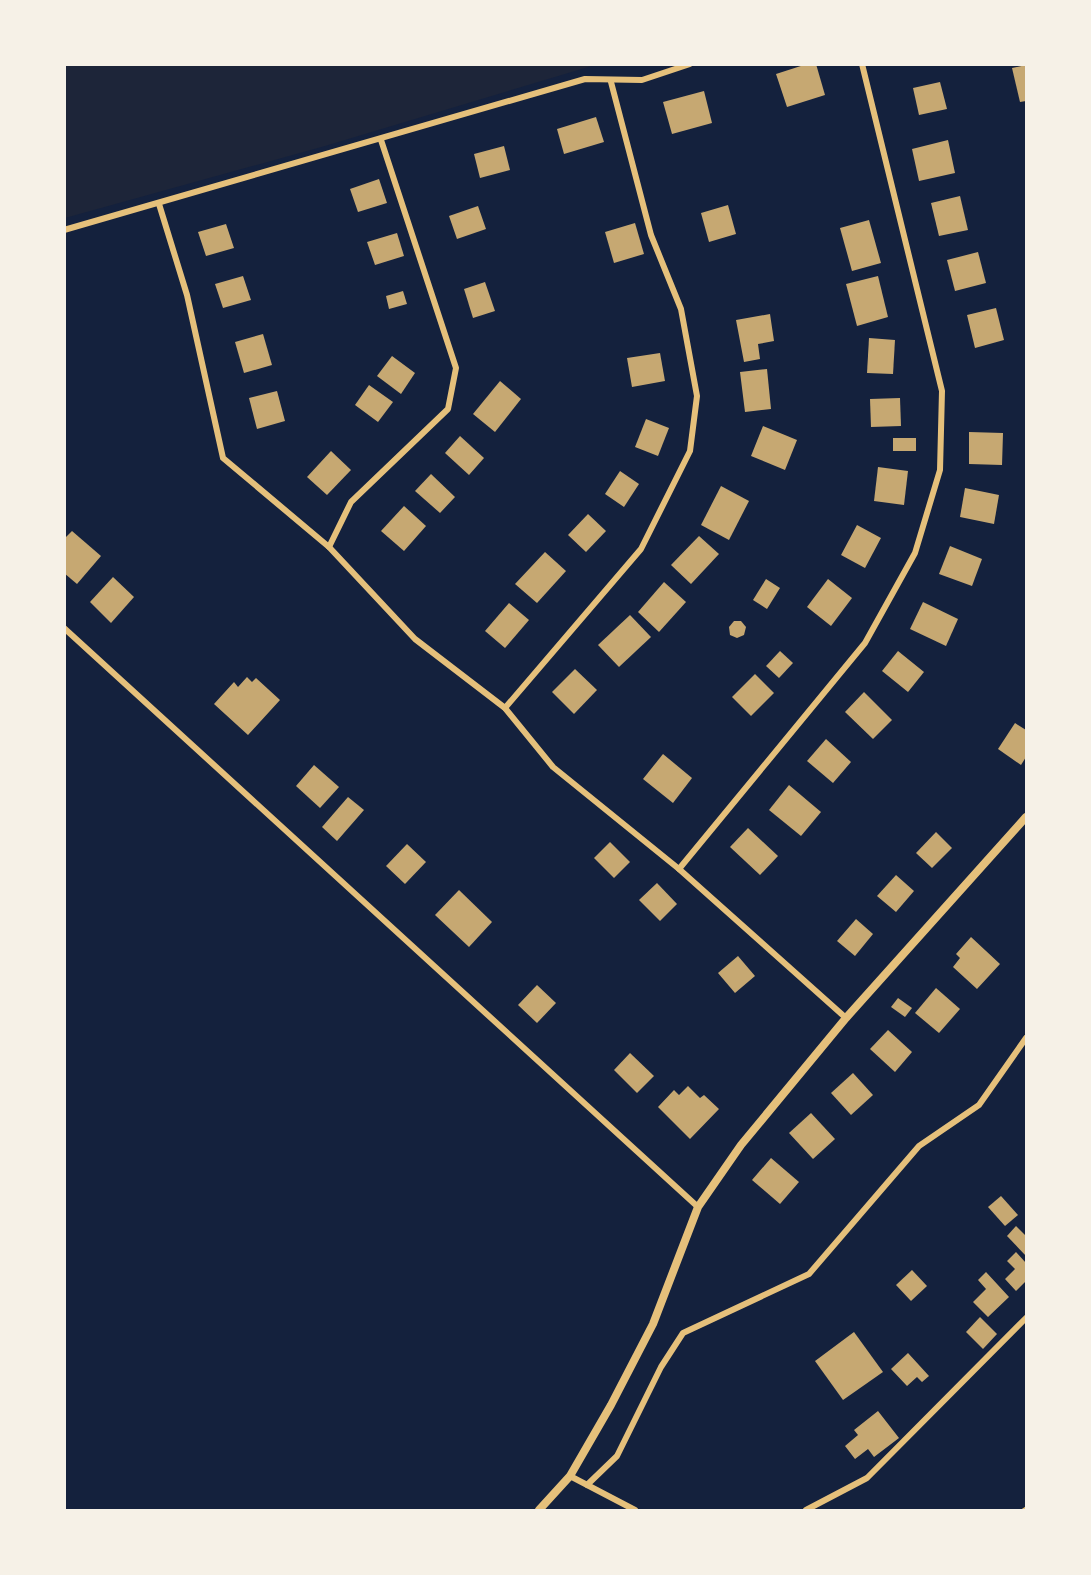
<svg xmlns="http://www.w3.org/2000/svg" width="1091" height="1575" viewBox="0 0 1091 1575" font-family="Commissioner,sans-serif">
	<rect width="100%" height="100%" fill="#14213d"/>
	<polygon fill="#1d2539" points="65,64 595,64 595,65 325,146 65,218"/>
	<g fill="#c6a872">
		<polygon points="807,64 816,64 825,95 787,107 776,74"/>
		<polygon points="1026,65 1026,101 1020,102 1012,68"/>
		<polygon points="940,82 947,109 919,115 913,88"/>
		<polygon points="704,91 712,123 672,134 663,102"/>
		<polygon points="596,117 604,142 564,154 557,129"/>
		<polygon points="948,140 955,173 919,181 912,149"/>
		<polygon points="504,146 510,170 480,178 474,154"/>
		<polygon points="379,179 387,203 358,212 350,189"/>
		<polygon points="960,196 968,230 939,236 931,203"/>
		<polygon points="728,205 736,234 709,242 701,213"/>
		<polygon points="478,206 486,229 457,239 449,216"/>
		<polygon points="869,220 881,263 852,271 840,228"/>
		<polygon points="635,223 644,254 614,263 605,232"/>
		<polygon points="226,224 234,248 206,256 198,232"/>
		<polygon points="397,233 404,256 375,265 367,242"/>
		<polygon points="978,252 986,283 955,291 947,260"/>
		<polygon points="243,276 251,300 223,308 215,284"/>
		<polygon points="878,276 888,317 857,326 846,284"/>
		<polygon points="485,282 495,311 473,318 464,289"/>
		<polygon points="403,291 407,304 389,309 386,296"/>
		<polygon points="996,308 1004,340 975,348 967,315"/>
		<polygon points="770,314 774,341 758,344 760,359 744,362 736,320"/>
		<polygon points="263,334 272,365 244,373 235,342"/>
		<polygon points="869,338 895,340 893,374 867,373"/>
		<polygon points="660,353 665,381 632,387 627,358"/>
		<polygon points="392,356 415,373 401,394 377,376"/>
		<polygon points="767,369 771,409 745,412 740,372"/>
		<polygon points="500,381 521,399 495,432 473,414"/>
		<polygon points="369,385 393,402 378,422 355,405"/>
		<polygon points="277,391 285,421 257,429 249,398"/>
		<polygon points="900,398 901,426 871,427 870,399"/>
		<polygon points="646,419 669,428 658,456 635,447"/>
		<polygon points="763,426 797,440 785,470 751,456"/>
		<polygon points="969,432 1003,433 1002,465 969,464"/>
		<polygon points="460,436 484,458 469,475 445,453"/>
		<rect x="893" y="438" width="23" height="13"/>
		<polygon points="331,451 351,470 327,495 307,477"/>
		<polygon points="878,467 908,471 904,505 874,501"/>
		<polygon points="620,471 639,484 624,507 605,494"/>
		<polygon points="431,474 455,497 440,513 415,491"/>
		<polygon points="721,486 749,501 729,540 701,525"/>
		<polygon points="965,488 999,495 994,524 960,517"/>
		<polygon points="404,506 426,526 404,551 381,531"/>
		<polygon points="588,514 606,531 586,552 568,535"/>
		<polygon points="857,525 881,538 865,568 841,555"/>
		<polygon points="72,531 101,556 77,584 64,573 64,539"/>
		<polygon points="699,536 719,554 691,584 671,565"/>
		<polygon points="950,546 982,559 972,586 939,574"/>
		<polygon points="545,552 566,571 537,603 515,584"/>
		<polygon points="113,577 134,597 111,623 90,602"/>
		<polygon points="766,579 780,588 767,609 753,600"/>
		<polygon points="828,579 852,598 831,626 807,607"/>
		<polygon points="664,582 686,602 659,632 638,612"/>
		<polygon points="923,602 958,619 946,646 910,629"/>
		<polygon points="509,603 529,620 505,648 485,631"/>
		<polygon points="630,615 651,637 619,667 598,645"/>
		<polygon points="734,621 741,621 746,627 744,635 737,638 730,635 729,627"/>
		<polygon points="780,651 793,663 779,678 766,666"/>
		<polygon points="898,651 924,672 908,692 882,671"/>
		<polygon points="575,669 597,690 574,714 552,692"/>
		<polygon points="755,674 774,693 751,716 732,697"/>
		<polygon points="247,677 252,682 256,678 280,700 248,735 214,704 234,682 238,687"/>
		<polygon points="864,692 892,720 873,739 845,712"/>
		<polygon points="1015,723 1026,730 1026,757 1021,765 998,749"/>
		<polygon points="826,739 851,762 833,783 807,761"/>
		<polygon points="663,754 692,778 673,803 643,779"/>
		<polygon points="314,765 339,787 320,808 296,786"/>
		<polygon points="789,785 821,812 801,836 769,810"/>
		<polygon points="348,797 364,810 337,841 322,827"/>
		<polygon points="748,828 778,856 760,875 730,847"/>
		<polygon points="936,832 952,848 932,868 916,853"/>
		<polygon points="610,842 630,862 614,878 594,858"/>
		<polygon points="407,844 426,862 405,884 386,866"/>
		<polygon points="896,875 914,891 896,912 877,896"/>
		<polygon points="657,883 677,904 660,921 639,900"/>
		<polygon points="459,890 492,922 469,947 435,915"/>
		<polygon points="856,919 873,934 855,956 837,941"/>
		<polygon points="971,937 1000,964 977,989 953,967 960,958 956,954"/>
		<polygon points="738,956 755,976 735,993 718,973"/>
		<polygon points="537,985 556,1003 537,1023 518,1005"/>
		<polygon points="936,988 960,1009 939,1033 915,1013"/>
		<polygon points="898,998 912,1008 905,1017 891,1007"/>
		<polygon points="888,1030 912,1052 895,1072 870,1049"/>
		<polygon points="630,1053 654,1076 637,1093 614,1070"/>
		<polygon points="853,1073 873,1095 851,1115 831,1093"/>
		<polygon points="688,1086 700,1098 704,1095 719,1109 690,1139 658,1107 674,1090 679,1095"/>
		<polygon points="811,1113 835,1139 813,1159 789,1133"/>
		<polygon points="771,1158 799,1182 780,1204 752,1180"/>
		<polygon points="1001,1196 1018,1215 1005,1226 988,1207"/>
		<polygon points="1016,1226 1026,1236 1026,1256 1007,1236"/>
		<polygon points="1016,1252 1026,1263 1026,1281 1016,1291 1005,1279 1015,1269 1007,1261"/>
		<polygon points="912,1270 927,1286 911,1301 896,1285"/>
		<polygon points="986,1272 1009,1297 988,1317 973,1302 986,1289 978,1280"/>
		<polygon points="980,1317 997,1334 983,1349 966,1332"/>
		<polygon points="854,1332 883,1372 843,1400 815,1361"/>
		<polygon points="908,1353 929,1376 922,1382 917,1377 907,1386 891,1369"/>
		<polygon points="878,1411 899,1438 874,1457 868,1449 855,1459 845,1446 858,1435 854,1430"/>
	</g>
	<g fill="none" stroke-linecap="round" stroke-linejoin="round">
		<polyline stroke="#e5c07b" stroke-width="3" points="1023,1510 1026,1508"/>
		<g stroke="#e5c07b" stroke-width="6">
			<polyline points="159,204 187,295 223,458 329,547 415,639 505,708 553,767 679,869 846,1018"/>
			<polyline points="64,230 585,79 642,80 690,64"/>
			<polyline points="329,547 351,502 448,409 456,368 381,140"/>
			<polyline points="64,628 698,1207"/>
			<polyline points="505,708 641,549 690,451 697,396 681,309 651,235 611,82"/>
			<polyline points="679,869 865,643 915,553 940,470 942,391 862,64"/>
			<polyline points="570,1476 635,1510"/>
			<polyline points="587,1485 617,1456 661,1367 683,1333 809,1274 919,1146 979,1105 1026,1038"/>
			<polyline points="806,1510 867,1478 1026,1318"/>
		</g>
		<polyline stroke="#e5c07b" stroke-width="8" points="539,1510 570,1476 611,1405 653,1324 698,1207 741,1145 846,1018 1026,817"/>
	</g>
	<rect width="1091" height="1575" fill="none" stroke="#f6f1e7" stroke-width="132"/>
</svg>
